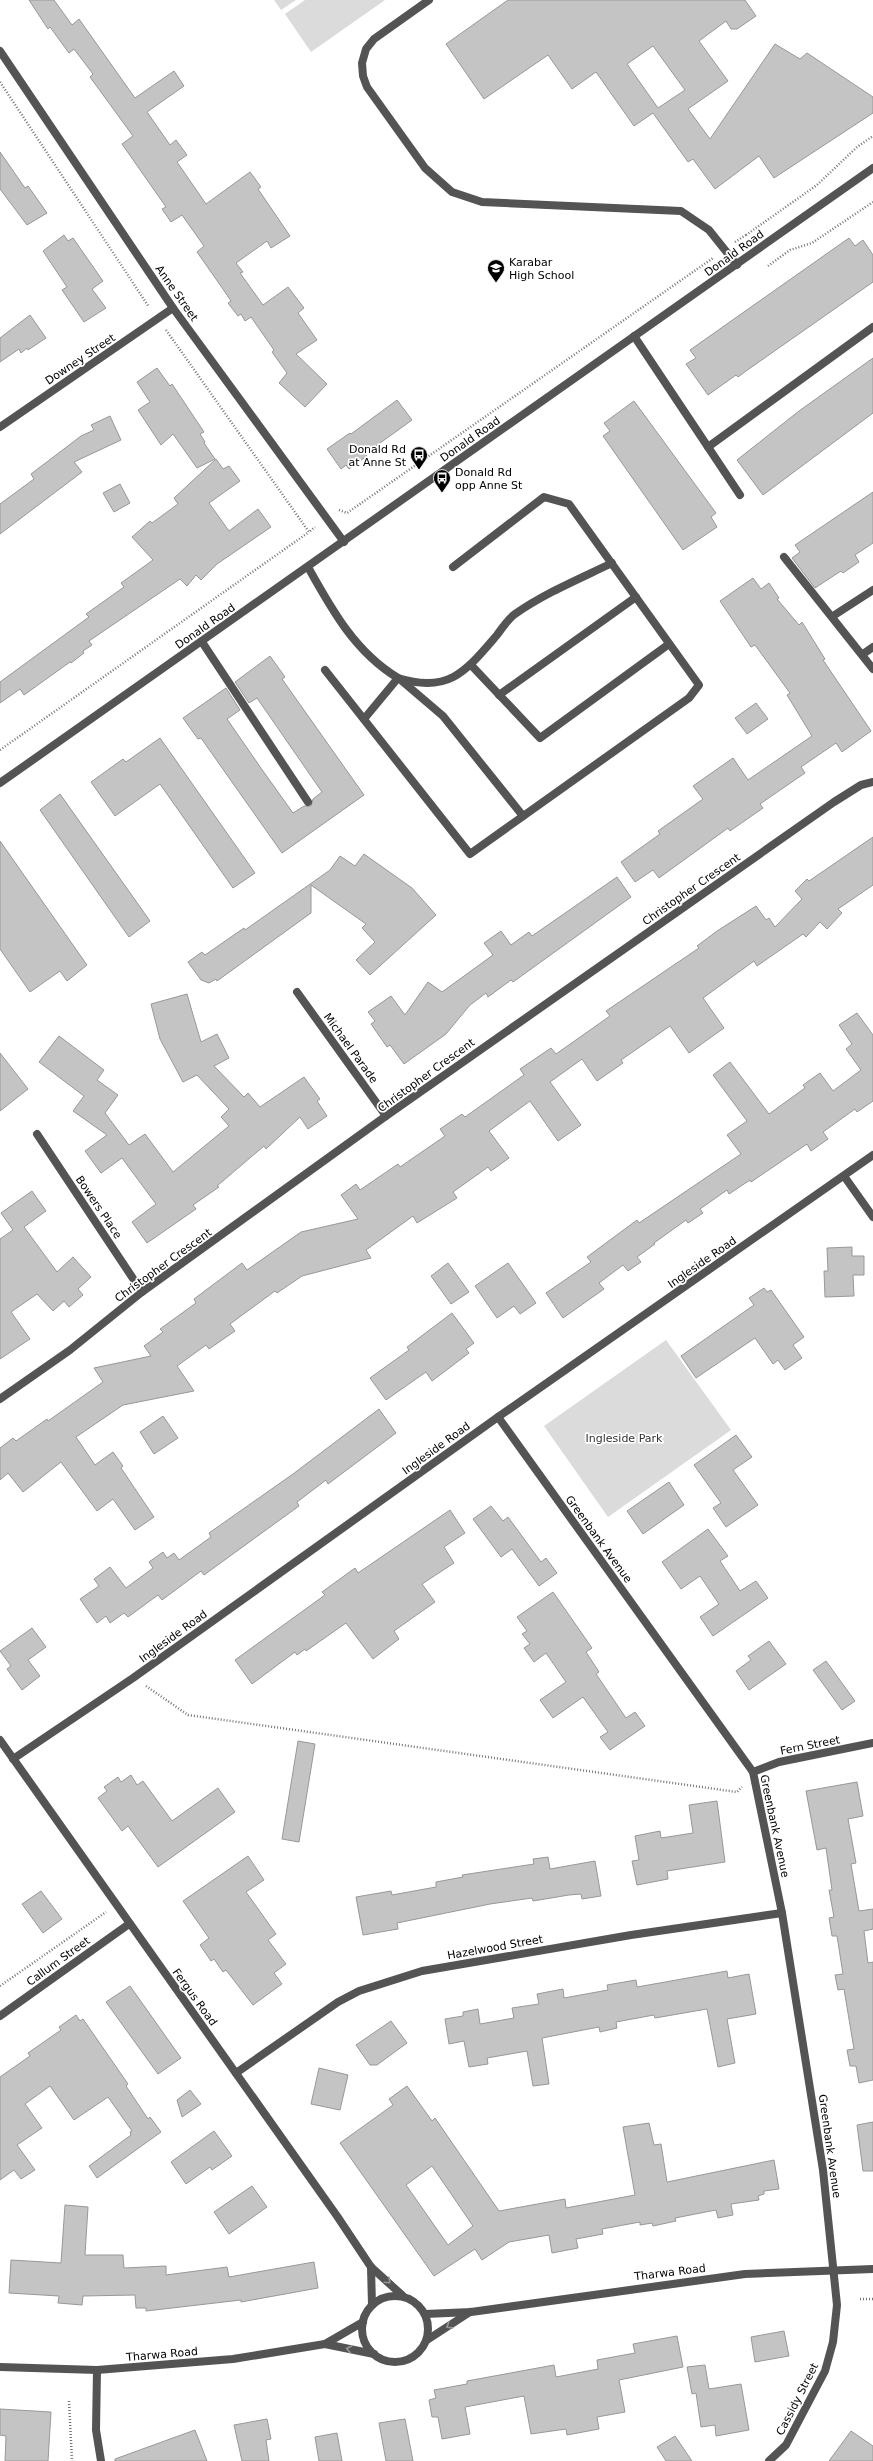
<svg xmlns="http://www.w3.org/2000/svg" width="873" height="2461" viewBox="0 0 873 2461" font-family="'DejaVu Sans',sans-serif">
	<rect width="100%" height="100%" fill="#fff"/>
	<g fill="#dbdbdb">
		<polygon points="274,0 296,0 281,10"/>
		<polygon points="305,0 385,0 311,52 285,14"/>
		<polygon points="666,1340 731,1430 608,1517 544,1426"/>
	</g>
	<g fill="#c4c4c4" stroke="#989898" fill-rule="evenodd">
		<polygon points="29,0 54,0 72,25 79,19 135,98 174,71 184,86 147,112 170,145 176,140 187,155 177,162 206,204 250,172 261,187 258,189 290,236 271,248 267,241 236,263 243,272 240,273 263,305 288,287 304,308 298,313 317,340 296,354 327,384 305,407 279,383 287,373 272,352 274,350 251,317 245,321 241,314 238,316 228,303 231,301 225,292 197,252 204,246 182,215 171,222 162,209 166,207 122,144 133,136 90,77 93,74 74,49 69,53 50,27 48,29"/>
		<path d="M 508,0 L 745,0 L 756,16 L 737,29 L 731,29 L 726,21 L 699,41 L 728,81 L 688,109 L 710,139 L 775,44 L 800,59 L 807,53 L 873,97 L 873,113 L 774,178 L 759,156 L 715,189 L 693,159 L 688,162 L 653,113 L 634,126 L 596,72 L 572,89 L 548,55 L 484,99 L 446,44 ZM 653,46 L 685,90 L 658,108 L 627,64 Z"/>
		<polygon points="0,152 25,188 28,186 47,213 27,225 0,189"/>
		<polygon points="64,235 68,241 73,238 103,281 92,289 106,308 84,322 62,290 67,287 43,251"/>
		<polygon points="849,238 855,246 863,240 873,255 873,282 746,371 738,377 736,375 708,395 686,364 696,358 690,350"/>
		<polygon points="30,315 46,338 28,350 27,348 21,353 19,349 0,362 0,338"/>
		<polygon points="873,358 873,413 763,495 737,460 799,411"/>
		<polygon points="157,368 170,386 172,384 204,432 200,434 205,442 204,443 215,459 197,468 173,434 161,445 138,410 150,402 137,382"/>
		<polygon points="397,400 412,420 365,454 367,456 349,469 346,465 341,469 327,449 350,433 351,434"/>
		<polygon points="634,401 716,513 711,517 717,527 683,550 603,436 610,431 604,423"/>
		<polygon points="110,416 121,440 74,462 82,472 0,534 0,504 34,479 31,474 81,436 94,430 91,425"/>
		<polygon points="216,459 223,469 229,466 240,481 209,503 229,531 258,509 271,527 217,564 201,580 196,575 187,586 180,579 89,641 92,645 83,651 84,653 71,663 70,662 24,695 20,689 0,703 0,682 89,617 86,614 124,587 121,583 153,560 132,537 150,521 152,523 178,504 174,498"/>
		<polygon points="120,484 130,503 114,512 103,493"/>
		<polygon points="873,492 873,543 855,555 859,562 843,573 841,571 815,588 792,558 800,552 795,545"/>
		<polygon points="753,578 761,589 769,583 779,598 777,599 799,625 802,622 825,659 823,660 871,731 842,752 836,743 801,767 805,773 760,804 763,808 730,831 728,828 659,878 653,870 635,882 621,862 660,834 658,831 703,799 693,786 733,758 748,780 812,736 787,695 790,693 755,645 751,647 720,601"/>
		<polygon points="270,656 285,677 282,679 364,795 282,853 201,738 198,739 183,718 226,688 240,710 227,719 263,771 293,813 304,806 311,806 313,799 322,792 257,698 249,703 235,682"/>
		<polygon points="756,703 768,719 747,734 735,718"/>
		<polygon points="160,738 255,873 233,888 160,784 115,816 91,782 123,759 126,762"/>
		<polygon points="60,794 150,921 129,937 40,810"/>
		<polygon points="873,837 873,885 838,909 842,913 827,929 820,922 806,937 803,934 757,966 754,961 703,998 724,1028 689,1053 670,1026 621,1060 623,1063 597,1081 582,1059 550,1082 581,1125 558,1141 530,1101 489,1131 509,1158 491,1171 488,1167 453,1192 457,1198 417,1223 413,1216 366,1250 371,1258 302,1276 277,1293 275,1291 230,1324 235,1331 209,1349 206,1345 177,1366 194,1391 123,1405 76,1437 95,1465 113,1452 123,1466 121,1468 154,1517 135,1530 113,1499 97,1511 61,1462 23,1492 8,1473 0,1480 0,1448 13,1438 16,1441 47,1419 48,1421 103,1382 94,1368 151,1356 144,1346 163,1332 160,1329 196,1303 194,1299 242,1263 247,1270 301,1232 358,1219 341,1195 356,1184 360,1190 398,1164 400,1167 445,1136 440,1129 462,1114 465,1117 524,1075 520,1069 551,1048 556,1054 610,1016 606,1011 699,948 697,946 717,931 756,906 766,920 769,918 775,927 802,899 795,891 807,879 809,881"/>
		<polygon points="0,841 87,965 67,981 60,971 30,992 0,949"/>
		<polygon points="364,854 412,888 436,915 370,975 356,960 375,942 362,928 366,924 311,885 311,913 217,981 216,979 209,983 201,980 188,962 202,952 205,955 244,928 245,930 330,870 340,856 355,866"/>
		<polygon points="617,877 631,897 513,982 511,980 488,997 486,993 470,1005 446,1034 404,1064 390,1045 387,1047 371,1024 375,1021 368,1012 391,996 405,1015 428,982 442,992 493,955 484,943 501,931 511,945 529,932 532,936"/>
		<polygon points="187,994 201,1042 217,1034 229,1058 214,1066 244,1097 248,1093 260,1107 304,1077 320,1099 317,1101 327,1116 308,1129 300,1117 266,1149 264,1146 217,1186 219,1187 193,1205 196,1209 147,1243 132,1222 156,1204 122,1158 101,1173 85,1151 107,1135 73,1111 84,1096 39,1062 59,1036 104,1070 97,1080 118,1095 105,1113 129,1145 145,1134 173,1172 229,1126 221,1117 229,1109 197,1075 183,1082 160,1039 151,1004"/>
		<polygon points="857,1013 873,1035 873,1101 857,1112 855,1109 823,1132 828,1139 811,1151 807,1144 751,1182 750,1180 729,1194 727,1190 700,1209 703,1213 688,1223 686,1220 654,1243 655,1244 637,1257 641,1262 628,1271 623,1265 599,1283 604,1289 563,1318 546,1293 591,1262 587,1257 637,1220 639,1223 741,1154 727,1135 747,1121 713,1075 730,1062 769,1114 805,1088 803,1085 820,1073 833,1091 861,1070 846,1049 852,1044 839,1025"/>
		<polygon points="0,1053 28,1089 0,1111"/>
		<polygon points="32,1191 46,1211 24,1227 57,1272 73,1257 91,1277 78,1289 83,1295 69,1307 64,1301 53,1311 37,1294 11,1312 30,1339 0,1359 0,1239 13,1230 1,1213"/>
		<polygon points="852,1247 852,1256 864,1256 864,1275 853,1275 854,1296 825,1297 824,1271 828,1271 827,1248"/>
		<polygon points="448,1263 469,1292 451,1304 431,1276"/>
		<polygon points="508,1263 536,1303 520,1314 514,1306 497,1318 475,1286"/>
		<polygon points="764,1288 767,1292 771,1290 804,1337 793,1345 802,1358 785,1370 778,1360 773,1364 755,1338 696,1378 681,1356 754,1305 749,1298"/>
		<polygon points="452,1313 474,1343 466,1349 469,1353 432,1381 426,1372 386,1400 370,1378 409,1350 407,1347"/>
		<polygon points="379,1409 396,1433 328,1484 326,1480 297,1502 299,1506 204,1575 201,1571 162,1600 158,1595 128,1617 124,1613 110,1623 106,1616 97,1623 80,1599 99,1586 94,1579 110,1567 126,1588 153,1568 149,1562 163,1552 167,1558 174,1553 179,1560 211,1537 209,1533 293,1474"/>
		<polygon points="163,1416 178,1438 154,1454 140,1432"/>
		<polygon points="736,1435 752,1457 733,1470 758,1505 726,1527 713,1508 721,1503 694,1465"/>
		<polygon points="669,1482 684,1505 643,1534 627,1511"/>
		<polygon points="491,1506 503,1521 508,1517 541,1562 546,1558 557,1573 539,1586 512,1549 501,1557 473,1519"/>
		<polygon points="450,1510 465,1533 444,1547 454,1563 422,1584 435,1602 394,1631 399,1639 373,1659 346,1623 306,1651 305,1649 297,1655 295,1652 252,1684 235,1660 325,1595 322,1592 355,1568 358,1573"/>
		<polygon points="708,1529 728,1556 720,1561 740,1591 756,1581 768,1598 713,1636 700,1617 719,1604 700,1576 681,1589 662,1562"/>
		<polygon points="553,1592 592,1648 586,1652 599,1672 596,1674 626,1718 635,1712 645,1726 610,1750 600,1737 608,1732 583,1697 553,1718 540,1700 566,1682 546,1653 534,1662 524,1648 530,1644 522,1634 527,1631 517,1617"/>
		<polygon points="32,1628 46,1647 28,1660 40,1676 22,1690 7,1669 11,1666 0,1651"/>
		<polygon points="769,1641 786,1664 749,1690 736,1671 751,1660 748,1656"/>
		<polygon points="826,1661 855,1701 842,1710 813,1670"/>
		<polygon points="298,1741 315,1744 299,1842 282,1839"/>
		<polygon points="131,1775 137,1785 143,1781 172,1821 218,1788 235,1812 158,1867 128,1826 122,1831 98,1798 107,1791 104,1787 118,1777 121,1782"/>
		<polygon points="857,1782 863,1816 848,1819 856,1863 851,1864 859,1911 873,1909 873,1929 864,1931 868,1963 873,1962 873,2080 859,2083 856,2066 850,2066 847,2050 854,2049 844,1989 838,1990 835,1975 843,1974 837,1936 832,1936 829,1918 834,1917 829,1890 832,1890 826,1848 817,1850 806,1791"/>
		<polygon points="717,1801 725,1862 667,1871 668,1879 637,1885 632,1861 639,1860 635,1836 660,1831 661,1838 693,1833 689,1805"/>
		<polygon points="248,1856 264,1880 246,1892 276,1934 268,1940 286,1964 274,1973 282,1984 253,2005 226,1970 223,1972 214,1959 211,1961 200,1945 209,1938 183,1901"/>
		<polygon points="548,1857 550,1869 595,1861 601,1896 582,1899 581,1894 569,1895 533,1901 532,1898 490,1904 397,1923 398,1929 363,1935 356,1897 391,1891 392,1895 436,1887 436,1882 463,1877 462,1875 534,1864 533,1859"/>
		<polygon points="41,1891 62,1919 43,1933 22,1904"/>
		<polygon points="727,1971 728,1978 749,1974 756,2014 727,2019 735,2063 718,2067 707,2009 655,2018 654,2015 616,2022 617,2028 600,2032 599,2027 542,2038 549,2084 533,2086 527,2051 487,2058 488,2064 469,2067 464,2041 449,2044 445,2019 463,2016 463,2012 478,2009 480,2024 514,2018 512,2008 539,2004 537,1994 563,1989 564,1998 608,1990 607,1985 636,1980 637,1987"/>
		<polygon points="130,1986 181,2058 158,2074 106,2002"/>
		<polygon points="76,2015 80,2021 83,2019 128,2084 126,2086 148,2119 150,2117 161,2132 97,2178 89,2166 131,2135 130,2132 132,2131 108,2097 74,2120 50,2086 25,2104 42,2128 17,2145 35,2170 21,2179 14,2170 0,2180 0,2077 30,2056 28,2053 61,2030 59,2027"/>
		<polygon points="391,2021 407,2043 377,2065 370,2065 356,2045"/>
		<polygon points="319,2068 348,2075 340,2110 311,2104"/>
		<path d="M 407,2086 L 432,2121 L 435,2118 L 499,2211 L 565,2199 L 566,2208 L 635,2195 L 623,2127 L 649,2123 L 654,2145 L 661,2144 L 667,2182 L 774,2160 L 779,2189 L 764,2191 L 764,2194 L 758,2196 L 759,2200 L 731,2204 L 733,2215 L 718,2218 L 716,2210 L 675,2218 L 676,2221 L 653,2226 L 652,2223 L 640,2225 L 640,2222 L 602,2229 L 603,2234 L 576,2239 L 578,2248 L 552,2253 L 549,2235 L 509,2242 L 482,2260 L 475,2249 L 434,2276 L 340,2143 L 393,2105 L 389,2099 ZM 432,2166 L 473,2226 L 448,2245 L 406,2185 Z"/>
		<polygon points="190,2090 201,2104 182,2117 177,2100"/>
		<polygon points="873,2122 873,2171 863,2171 857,2125"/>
		<polygon points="214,2131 232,2156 212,2170 210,2167 186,2184 171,2162"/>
		<polygon points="252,2186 267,2207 229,2234 214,2212"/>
		<polygon points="65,2205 88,2207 85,2255 123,2255 124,2268 166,2266 166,2275 227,2267 229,2277 314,2262 318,2288 241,2302 241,2300 146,2311 146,2308 136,2308 135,2295 83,2296 82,2305 58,2303 59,2296 9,2293 11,2260 61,2263"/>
		<polygon points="784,2331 789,2356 755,2362 751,2337"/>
		<polygon points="677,2336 683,2367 619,2380 625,2412 597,2417 599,2429 567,2435 566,2429 531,2434 524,2396 465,2407 470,2434 442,2439 438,2417 432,2417 429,2400 436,2398 434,2390 467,2384 467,2381 554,2365 556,2377 598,2369 597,2360 635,2353 633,2344"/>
		<polygon points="705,2365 709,2389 741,2384 749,2430 716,2436 715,2425 701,2427 696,2393 692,2394 687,2367"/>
		<polygon points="0,2409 51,2412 48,2461 5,2461 6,2436 0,2435"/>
		<polygon points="267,2419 271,2439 266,2440 269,2461 242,2461 234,2425"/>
		<polygon points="405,2419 413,2461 386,2461 379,2423"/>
		<polygon points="195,2430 207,2461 115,2461 115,2459"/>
		<polygon points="851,2431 873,2446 873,2461 829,2461"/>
		<polygon points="337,2433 342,2461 319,2461 315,2437"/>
		<polygon points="675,2436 692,2461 666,2461 657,2447"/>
	</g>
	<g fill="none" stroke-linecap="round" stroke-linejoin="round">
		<g stroke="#767676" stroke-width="2.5" stroke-dasharray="1 2" stroke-linecap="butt">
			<polyline points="0,82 149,307"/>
			<polyline points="746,235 817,185 857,147 873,136"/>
			<polyline points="735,242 746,235"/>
			<polyline points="768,266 790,250 812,243 873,202"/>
			<polyline points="166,330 309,532 315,527"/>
			<polyline points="339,510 347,513 713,258"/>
			<polyline points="0,750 309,532"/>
			<polyline points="146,1686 188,1715 737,1792 742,1787"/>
			<polyline points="0,1986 106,1912"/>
			<polyline points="860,2299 873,2299"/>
			<polyline points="69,2401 72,2461"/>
		</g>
		<g stroke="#545454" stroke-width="8">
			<polyline points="429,0 374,39 366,49 362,63 363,76 367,87 425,168 452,192 482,202 681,211 709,230 737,265"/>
			<polyline points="634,336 740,495"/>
			<polyline points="708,447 873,327"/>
			<polyline points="784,557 873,669"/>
			<path d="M 308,567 C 332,610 355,652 398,678 L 364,719"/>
			<polyline points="833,616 873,590"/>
			<polyline points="202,642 308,802"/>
			<polyline points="863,654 873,647"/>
			<polyline points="471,665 540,738 669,644"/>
			<polyline points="325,670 470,854 689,698 699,685 569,504 544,497 453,567"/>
			<path d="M 398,678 C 449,694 466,671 497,635 C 502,628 508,619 515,614 C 545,593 579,579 612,563"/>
			<polyline points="402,681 443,716 523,816"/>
			<polyline points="499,695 636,597"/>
		</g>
		<g stroke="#545454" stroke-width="8">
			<polyline points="0,51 173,308 344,542"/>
			<polyline points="0,427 173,308"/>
			<polyline points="297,992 386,1116"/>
			<polyline points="37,1134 142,1292"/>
			<polyline points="844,1176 873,1217"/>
			<polyline points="0,1399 70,1350 142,1292 386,1116 834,802 861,785 873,782"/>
			<polyline points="498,1417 753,1772 782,1913 823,2170 837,2305 833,2342 825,2371 786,2445 769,2461"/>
			<polyline points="13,1759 133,1678 498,1417 873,1155"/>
			<polyline points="753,1772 779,1762 873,1743"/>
			<polyline points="0,2016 129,1924"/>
			<polyline points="236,2073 338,2002 359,1991 422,1971 631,1935 782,1913"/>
			<polyline points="97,2370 96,2430 101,2461"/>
		</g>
		<g stroke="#545454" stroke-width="8">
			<polyline points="0,783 873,168"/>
			<polyline points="0,1740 337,2216 371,2267 403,2296"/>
			<polyline points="371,2267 372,2305"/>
			<circle cx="395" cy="2329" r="33"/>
			<polyline points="425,2314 471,2312 745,2274 873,2269"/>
			<polyline points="427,2340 470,2312"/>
			<polyline points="325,2344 374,2354"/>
			<polyline points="0,2367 97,2370 233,2359 325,2344 363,2322"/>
		</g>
	</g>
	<defs><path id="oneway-chevron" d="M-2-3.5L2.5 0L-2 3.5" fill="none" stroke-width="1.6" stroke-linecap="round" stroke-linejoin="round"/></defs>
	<g stroke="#989898">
		<use href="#oneway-chevron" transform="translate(388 2281) rotate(43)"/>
		<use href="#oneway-chevron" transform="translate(449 2326) rotate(148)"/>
		<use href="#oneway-chevron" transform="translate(349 2349) rotate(-168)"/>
	</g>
	<defs>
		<g id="school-pin" transform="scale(0.9)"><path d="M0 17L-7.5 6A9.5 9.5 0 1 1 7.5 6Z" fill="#000" stroke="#fff"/><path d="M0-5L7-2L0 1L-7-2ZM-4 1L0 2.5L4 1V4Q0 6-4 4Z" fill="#fff"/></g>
		<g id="bus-pin" transform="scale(0.9)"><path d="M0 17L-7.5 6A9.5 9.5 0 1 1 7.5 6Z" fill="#000" stroke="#fff"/><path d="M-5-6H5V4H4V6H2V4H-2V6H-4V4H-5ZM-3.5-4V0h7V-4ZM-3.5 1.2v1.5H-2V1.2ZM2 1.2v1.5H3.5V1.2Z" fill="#fff"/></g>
	</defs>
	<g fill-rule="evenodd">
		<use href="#school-pin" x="496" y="268"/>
		<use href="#bus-pin" x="419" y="455"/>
		<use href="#bus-pin" x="442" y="478"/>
	</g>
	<g text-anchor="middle" stroke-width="3.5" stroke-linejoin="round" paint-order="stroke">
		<g font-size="11" fill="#000" stroke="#fff">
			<text transform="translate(734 253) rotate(-36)" y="4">Donald Road</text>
			<text transform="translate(177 293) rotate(55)" y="4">Anne Street</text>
			<text transform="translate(80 359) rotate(-34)" y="4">Downey Street</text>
			<text transform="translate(470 439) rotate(-35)" y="4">Donald Road</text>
			<text transform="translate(205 626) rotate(-35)" y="4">Donald Road</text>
			<text transform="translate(691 889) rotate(-35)" y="4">Christopher Crescent</text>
			<text transform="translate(351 1048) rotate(54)" y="4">Michael Parade</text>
			<text transform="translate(426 1075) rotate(-36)" y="4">Christopher Crescent</text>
			<text transform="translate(99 1207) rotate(56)" y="4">Bowers Place</text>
			<text transform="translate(702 1262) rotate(-35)" y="4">Ingleside Road</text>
			<text transform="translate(163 1265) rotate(-36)" y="4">Christopher Crescent</text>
			<text transform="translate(436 1448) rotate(-36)" y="4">Ingleside Road</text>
			<text transform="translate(599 1539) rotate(54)" y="4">Greenbank Avenue</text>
			<text transform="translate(173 1636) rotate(-36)" y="4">Ingleside Road</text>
			<text transform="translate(810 1745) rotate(-11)" y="4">Fern Street</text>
			<text transform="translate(775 1826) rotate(78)" y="4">Greenbank Avenue</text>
			<text transform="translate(495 1947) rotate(-10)" y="4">Hazelwood Street</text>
			<text transform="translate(58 1961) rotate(-36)" y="4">Callum Street</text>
			<text transform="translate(195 1997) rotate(54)" y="4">Fergus Road</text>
			<text transform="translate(830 2146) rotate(82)" y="4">Greenbank Avenue</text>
			<text transform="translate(670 2272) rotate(-7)" y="4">Tharwa Road</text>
			<text transform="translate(162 2354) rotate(-5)" y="4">Tharwa Road</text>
			<text transform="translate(797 2399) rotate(-63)" y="4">Cassidy Street</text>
		</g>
		<g font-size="11" fill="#000" stroke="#fff" text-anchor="start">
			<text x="509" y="266">Karabar<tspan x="509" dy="13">High School</tspan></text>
			<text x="406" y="453" text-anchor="end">Donald Rd<tspan x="406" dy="13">at Anne St</tspan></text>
			<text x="455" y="476">Donald Rd<tspan x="455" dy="13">opp Anne St</tspan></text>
		</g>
		<g font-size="11" fill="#323232" stroke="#fff">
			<text x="624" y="1442">Ingleside Park</text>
		</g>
	</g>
</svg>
